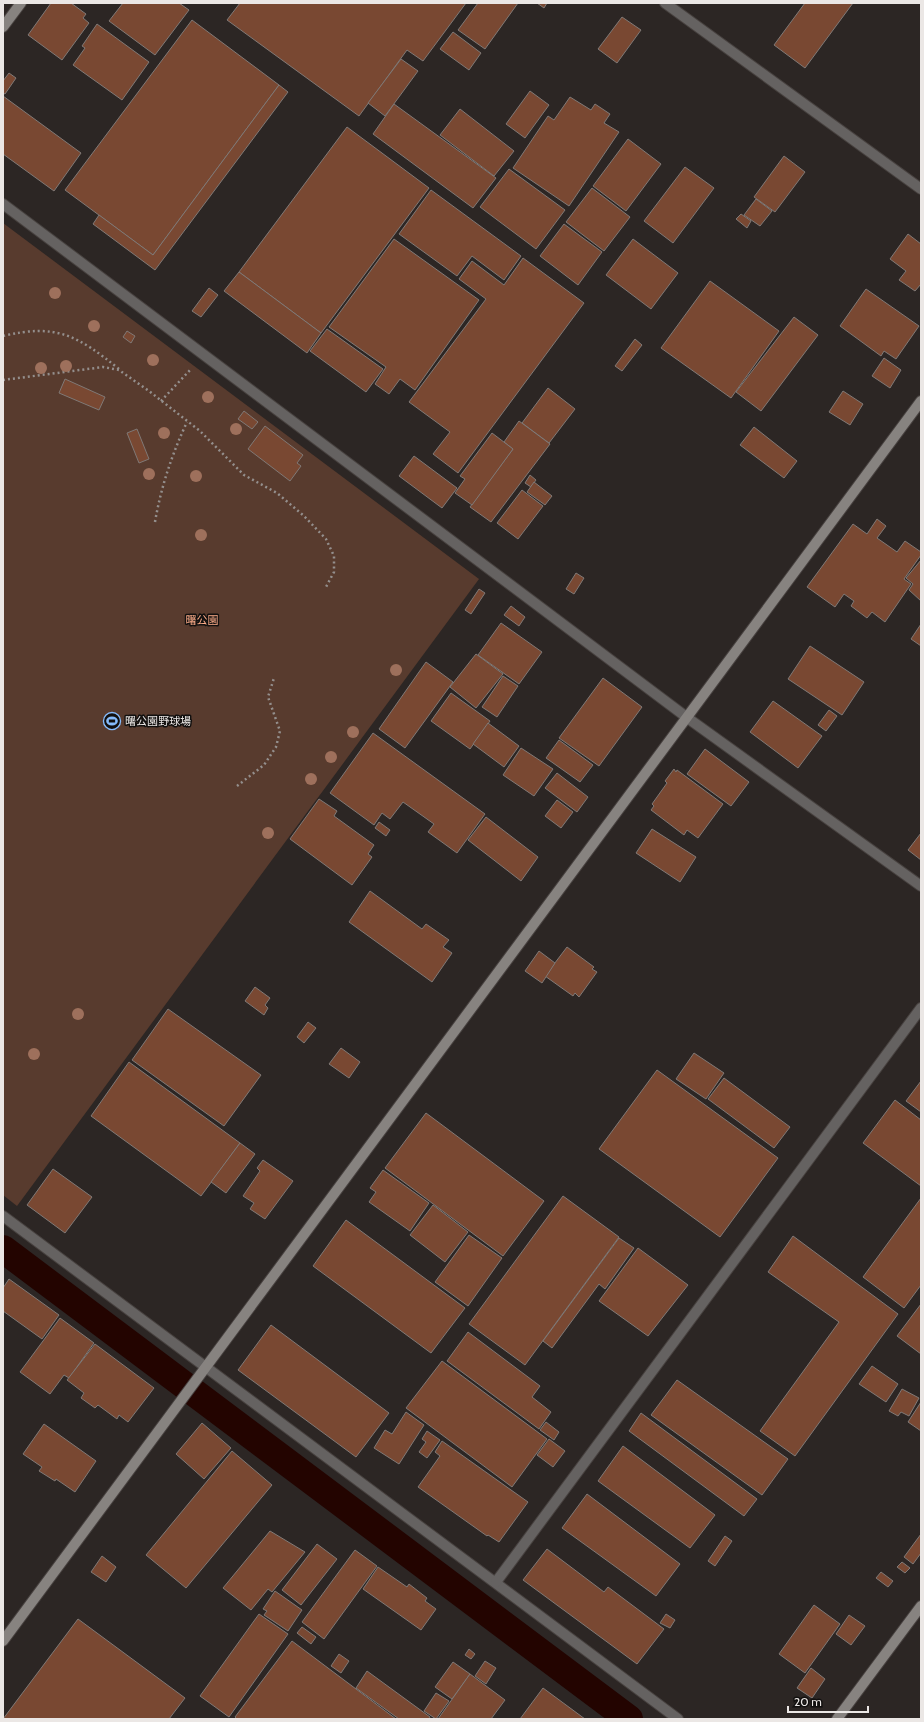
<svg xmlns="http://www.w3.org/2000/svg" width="924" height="1722" viewBox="0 0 924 1722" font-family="Cabin,'Noto Sans JP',sans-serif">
	<rect width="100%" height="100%" fill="#2c2624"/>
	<polygon fill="#583b2e" points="3,223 479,579 17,1206 3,1195"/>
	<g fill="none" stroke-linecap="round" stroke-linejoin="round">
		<polyline stroke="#230400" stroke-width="28" points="3,1249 629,1719"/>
	</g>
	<g fill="#794832" stroke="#807976">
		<polygon points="51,3 71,3 86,14 83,18 89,23 62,60 28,35"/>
		<polygon points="123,3 179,3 189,10 155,55 109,21"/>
		<polygon points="240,3 466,3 423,61 407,50 359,116 227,20"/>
		<polygon points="478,3 518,3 485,49 458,30"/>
		<polygon points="537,3 547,3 544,8"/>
		<polygon points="805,3 853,3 805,68 774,45"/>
		<polygon points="622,17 641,30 617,63 598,49"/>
		<polygon points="192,20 279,85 153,255 65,190"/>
		<polygon points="97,24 149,62 122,100 73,65 85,48 82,46"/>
		<polygon points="453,32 481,53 469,70 440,49"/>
		<polygon points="401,59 418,71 385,116 368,103"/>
		<polygon points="9,73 16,78 5,94 3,93 3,81"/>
		<polygon points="279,85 288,92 155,270 93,224 99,215 153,255"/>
		<polygon points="530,91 549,105 525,138 506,124"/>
		<polygon points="3,96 81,153 54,191 3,154"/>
		<polygon points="570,97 591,110 595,104 610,114 604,123 619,132 569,206 513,168 548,116 554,120"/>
		<polygon points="394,104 496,178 473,208 373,134"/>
		<polygon points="460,109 514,151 494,176 440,135"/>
		<polygon points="347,127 429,188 321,333 239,272"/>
		<polygon points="628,139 661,164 626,211 593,186"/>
		<polygon points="784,156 805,172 775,212 754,197"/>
		<polygon points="685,167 714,188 673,243 644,221"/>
		<polygon points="509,169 565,210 536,249 480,207"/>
		<polygon points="592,188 630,217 604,251 566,222"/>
		<polygon points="431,190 521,256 504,280 472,256 457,276 399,234"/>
		<polygon points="756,199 772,211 760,226 744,215"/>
		<polygon points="741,214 751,221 747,228 736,219"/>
		<polygon points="564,224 602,252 578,285 540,256"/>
		<polygon points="908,234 921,244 921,284 915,291 899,280 906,271 890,259"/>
		<polygon points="394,239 479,300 415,390 400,379 389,394 375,384 386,367 329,327"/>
		<polygon points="633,239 678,273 651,309 606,275"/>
		<polygon points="523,258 584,303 458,473 433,454 450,432 409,402 486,299 459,279 472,261 504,285"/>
		<polygon points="239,272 321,333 307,353 224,291"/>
		<polygon points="710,281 779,331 731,398 661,348"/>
		<polygon points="209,288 218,295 201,317 192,311"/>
		<polygon points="866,289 919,326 896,359 884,351 881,356 840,326"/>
		<polygon points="794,317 818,335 761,411 736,392"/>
		<polygon points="327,329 383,369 366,392 310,351"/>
		<polygon points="127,331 135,336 131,343 123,337"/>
		<polygon points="635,339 642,345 622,371 615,366"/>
		<polygon points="884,358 901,370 890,388 872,376"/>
		<polygon points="65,379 105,397 99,410 59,393"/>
		<polygon points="548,388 575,409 549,443 522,423"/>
		<polygon points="843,391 863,404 850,425 829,412"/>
		<polygon points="244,411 258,422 252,429 238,419"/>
		<polygon points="519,421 550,444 491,522 470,507 513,449 504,442"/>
		<polygon points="265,426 303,455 297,463 301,466 290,481 248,449"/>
		<polygon points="754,427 797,461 784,478 740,445"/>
		<polygon points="137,429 149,459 139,463 127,433"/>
		<polygon points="492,433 513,449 472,505 455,493 465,479 460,476"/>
		<polygon points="414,456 457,488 442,508 399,476"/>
		<polygon points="530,475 536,480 531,487 525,483"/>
		<polygon points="534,482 552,496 545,505 527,492"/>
		<polygon points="522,490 543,506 518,539 497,523"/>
		<polygon points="877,519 886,526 877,538 897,552 905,541 921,552 921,555 904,579 911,584 885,622 872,612 867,618 851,606 854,601 844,594 835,607 807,587 853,524 867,534"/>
		<polygon points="921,560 921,601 909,590 913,584 906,578"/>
		<polygon points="576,573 584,578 574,594 566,589"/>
		<polygon points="479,589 485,593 471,614 465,610"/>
		<polygon points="511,606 525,617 519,626 504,615"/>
		<polygon points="501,623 542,652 519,684 478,655"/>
		<polygon points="921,624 921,646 911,639"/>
		<polygon points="810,646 864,682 842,715 788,679"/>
		<polygon points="476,654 503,674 476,708 450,687"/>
		<polygon points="426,662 453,682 405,748 379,729"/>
		<polygon points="503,676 518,686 497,717 482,707"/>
		<polygon points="603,678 642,707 599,766 559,738"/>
		<polygon points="451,693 490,721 470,749 431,721"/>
		<polygon points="773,701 822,736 798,768 750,732"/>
		<polygon points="829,710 837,716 826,731 818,725"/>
		<polygon points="488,723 519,746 504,767 473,744"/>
		<polygon points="373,733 485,814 457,853 428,832 434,824 403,802 390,819 382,813 374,825 330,793"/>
		<polygon points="559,740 593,765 580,782 546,758"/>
		<polygon points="521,748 553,769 534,796 503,775"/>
		<polygon points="705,749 749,782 731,806 687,774"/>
		<polygon points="674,769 676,772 677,770 723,804 698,838 687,830 684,835 651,810 654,806 652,804 667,783 665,781"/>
		<polygon points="557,773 588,797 577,812 545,788"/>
		<polygon points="319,799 337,811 334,816 374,845 368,854 372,857 352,885 290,839"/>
		<polygon points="557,800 573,812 561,828 545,816"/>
		<polygon points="486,817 538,857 521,881 468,840"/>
		<polygon points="379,822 390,830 386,836 375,828"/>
		<polygon points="652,829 696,857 680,882 636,853"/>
		<polygon points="921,833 921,860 908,850"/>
		<polygon points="370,891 422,929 426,924 449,940 443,947 452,953 432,982 349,922"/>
		<polygon points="567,947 594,967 592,969 597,972 579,997 575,993 573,996 545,976"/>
		<polygon points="539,951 555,963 542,983 525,971"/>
		<polygon points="255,987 270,998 265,1005 268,1008 264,1015 245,1001"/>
		<polygon points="168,1009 261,1075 224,1126 132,1060"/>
		<polygon points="308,1022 316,1028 304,1043 297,1037"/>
		<polygon points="341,1048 360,1062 349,1078 329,1064"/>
		<polygon points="694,1053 724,1073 706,1099 676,1079"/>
		<polygon points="129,1062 240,1143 201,1196 91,1116"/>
		<polygon points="657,1070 778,1158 720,1237 599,1149"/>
		<polygon points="724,1078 790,1127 774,1148 708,1099"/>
		<polygon points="921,1081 921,1112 906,1101"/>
		<polygon points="895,1100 921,1120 921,1186 863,1143"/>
		<polygon points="426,1113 544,1201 503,1256 385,1168"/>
		<polygon points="240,1143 255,1154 226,1193 211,1182"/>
		<polygon points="263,1160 293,1181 265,1219 250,1209 254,1203 243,1196 260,1171 257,1168"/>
		<polygon points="53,1169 92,1197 65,1233 27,1205"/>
		<polygon points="383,1170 429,1203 410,1231 369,1202 376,1192 370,1188"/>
		<polygon points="563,1196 619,1237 525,1365 469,1324"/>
		<polygon points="921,1198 921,1285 904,1308 863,1277"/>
		<polygon points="433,1205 468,1232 445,1262 410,1235"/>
		<polygon points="346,1220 465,1308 431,1353 313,1266"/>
		<polygon points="469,1235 502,1258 468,1306 435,1282"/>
		<polygon points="793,1236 898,1314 795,1456 760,1431 839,1322 768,1272"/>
		<polygon points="619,1238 634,1248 605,1289 599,1284 552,1348 543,1341"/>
		<polygon points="638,1248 688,1285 648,1336 599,1301"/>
		<polygon points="9,1279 59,1315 42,1339 3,1311 3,1288"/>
		<polygon points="921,1304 921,1354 897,1336"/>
		<polygon points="60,1318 94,1343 69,1378 64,1375 50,1394 20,1372"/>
		<polygon points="271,1325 389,1413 356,1457 238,1370"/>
		<polygon points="468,1332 540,1386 532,1397 551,1412 539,1429 447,1361"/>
		<polygon points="95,1344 154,1388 128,1422 119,1415 117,1419 98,1405 95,1408 81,1398 84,1393 67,1380"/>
		<polygon points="442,1361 547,1439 512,1487 406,1408"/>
		<polygon points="872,1366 898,1384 886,1402 859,1384"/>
		<polygon points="677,1380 788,1459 762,1495 651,1415"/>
		<polygon points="902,1389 919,1398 909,1416 901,1412 898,1416 889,1411"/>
		<polygon points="921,1402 921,1431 908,1422"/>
		<polygon points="406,1412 424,1425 399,1464 374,1448 385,1430 392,1434"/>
		<polygon points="641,1413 757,1499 744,1516 629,1431"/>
		<polygon points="546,1422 559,1432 554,1440 540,1430"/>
		<polygon points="202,1423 231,1448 204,1479 176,1454"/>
		<polygon points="44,1424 96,1461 75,1492 56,1479 55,1481 39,1471 42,1467 23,1454"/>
		<polygon points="427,1431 440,1440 427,1458 419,1452 426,1442 422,1439"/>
		<polygon points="549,1439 565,1451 553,1467 537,1455"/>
		<polygon points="442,1441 528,1502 499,1542 488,1535 487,1536 418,1487 440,1456 435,1452"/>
		<polygon points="623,1446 715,1515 690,1548 598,1481"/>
		<polygon points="232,1451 272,1485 186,1588 146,1555"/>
		<polygon points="587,1494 680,1564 656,1596 562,1528"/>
		<polygon points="270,1531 305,1552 272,1592 268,1589 251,1610 223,1588"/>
		<polygon points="921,1534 921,1553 913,1564 904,1557"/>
		<polygon points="725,1536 732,1541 715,1566 708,1561"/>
		<polygon points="317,1544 337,1559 301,1605 282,1590"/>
		<polygon points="547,1549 604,1592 608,1587 664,1629 637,1664 523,1580"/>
		<polygon points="355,1550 377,1566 324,1639 302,1622"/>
		<polygon points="102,1556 116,1567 106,1582 91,1572"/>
		<polygon points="902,1562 910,1568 905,1573 897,1567"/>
		<polygon points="378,1567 407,1587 409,1584 427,1598 425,1601 436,1609 421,1630 363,1589"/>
		<polygon points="881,1572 893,1581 888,1587 876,1578"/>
		<polygon points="275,1591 302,1610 288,1631 264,1615 267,1611 263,1609"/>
		<polygon points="814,1605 840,1624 805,1673 779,1654"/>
		<polygon points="259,1614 288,1634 229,1717 200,1696"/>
		<polygon points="666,1614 675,1620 670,1628 660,1623"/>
		<polygon points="849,1615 865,1626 851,1645 836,1634"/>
		<polygon points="78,1619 185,1698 169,1719 3,1719"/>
		<polygon points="302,1627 316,1637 311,1644 297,1633"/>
		<polygon points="292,1641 396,1719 237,1719 235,1717"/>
		<polygon points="469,1649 475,1654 471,1659 465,1655"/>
		<polygon points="339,1654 349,1661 341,1673 331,1666"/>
		<polygon points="485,1661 496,1668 486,1684 475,1676"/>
		<polygon points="453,1662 470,1674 452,1699 435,1687"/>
		<polygon points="811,1668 825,1679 812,1698 797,1688"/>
		<polygon points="367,1671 430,1717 429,1719 399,1719 356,1688"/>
		<polygon points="470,1674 505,1700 491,1719 438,1719"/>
		<polygon points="543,1688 585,1719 520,1719"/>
		<polygon points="436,1693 449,1701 436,1719 424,1711"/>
	</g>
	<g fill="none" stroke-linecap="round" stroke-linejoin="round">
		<g stroke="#47413f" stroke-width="12">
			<g id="street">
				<polyline points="665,3 921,189"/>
				<polyline points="3,204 689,719 921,886"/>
				<polyline points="3,1216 678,1719"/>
				<polyline points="496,1582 921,1008"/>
			</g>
		</g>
		<g stroke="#47413f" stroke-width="12">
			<g id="secondary">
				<polyline points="3,27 21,3"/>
				<path d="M 3,1641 C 309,1227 618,816 921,401"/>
				<polyline points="837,1719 921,1606"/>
			</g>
		</g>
		<g stroke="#948f8d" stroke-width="2.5" stroke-dasharray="2 3" stroke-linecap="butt">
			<path d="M 3,336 C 57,323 78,336 119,369"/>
			<polyline points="3,380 103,367 119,370 149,391 200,431 244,475 277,493 304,516 326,539 334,556 334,572 326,587"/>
			<polyline points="161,401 191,369"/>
			<path d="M 155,522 C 161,487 172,454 187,422"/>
			<polyline points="237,786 264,765 276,747 280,731 268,697 274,678"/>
		</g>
		<use href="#street" stroke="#656261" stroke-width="10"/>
		<use href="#secondary" stroke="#878380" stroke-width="10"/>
	</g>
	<g fill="#9e705c">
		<circle cx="55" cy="293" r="6"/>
		<circle cx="94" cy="326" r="6"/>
		<circle cx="153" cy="360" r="6"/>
		<circle cx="66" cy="366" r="6"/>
		<circle cx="41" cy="368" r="6"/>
		<circle cx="208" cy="397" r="6"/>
		<circle cx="236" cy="429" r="6"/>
		<circle cx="164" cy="433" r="6"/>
		<circle cx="149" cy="474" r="6"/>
		<circle cx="196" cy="476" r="6"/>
		<circle cx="201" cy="535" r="6"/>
		<circle cx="396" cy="670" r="6"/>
		<circle cx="353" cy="732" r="6"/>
		<circle cx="331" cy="757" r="6"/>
		<circle cx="311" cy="779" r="6"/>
		<circle cx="268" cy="833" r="6"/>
		<circle cx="78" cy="1014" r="6"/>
		<circle cx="34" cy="1054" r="6"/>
	</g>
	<defs>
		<g id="stadium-ring" transform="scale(0.9)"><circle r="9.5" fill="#12100f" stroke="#86bbfb" stroke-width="1.5"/><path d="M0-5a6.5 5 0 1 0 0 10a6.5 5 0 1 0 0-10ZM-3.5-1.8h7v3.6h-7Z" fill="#86bbfb"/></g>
	</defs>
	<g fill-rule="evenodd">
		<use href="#stadium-ring" x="112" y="721"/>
	</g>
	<g text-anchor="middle" stroke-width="3" stroke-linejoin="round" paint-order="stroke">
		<g font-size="11" fill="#fcac89" stroke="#12100f">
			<text x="202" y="624">曙公園</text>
		</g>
		<g font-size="11" fill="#ebe7e5" stroke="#12100f" text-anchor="start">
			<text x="125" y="725">曙公園野球場</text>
		</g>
	</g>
	<rect width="924" height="1722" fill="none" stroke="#ebe7e5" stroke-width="8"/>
	<path d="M788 1706v6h80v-6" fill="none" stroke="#ebe7e5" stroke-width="2"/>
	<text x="794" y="1706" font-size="12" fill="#ebe7e5" stroke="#12100f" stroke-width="3" paint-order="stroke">20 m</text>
</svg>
